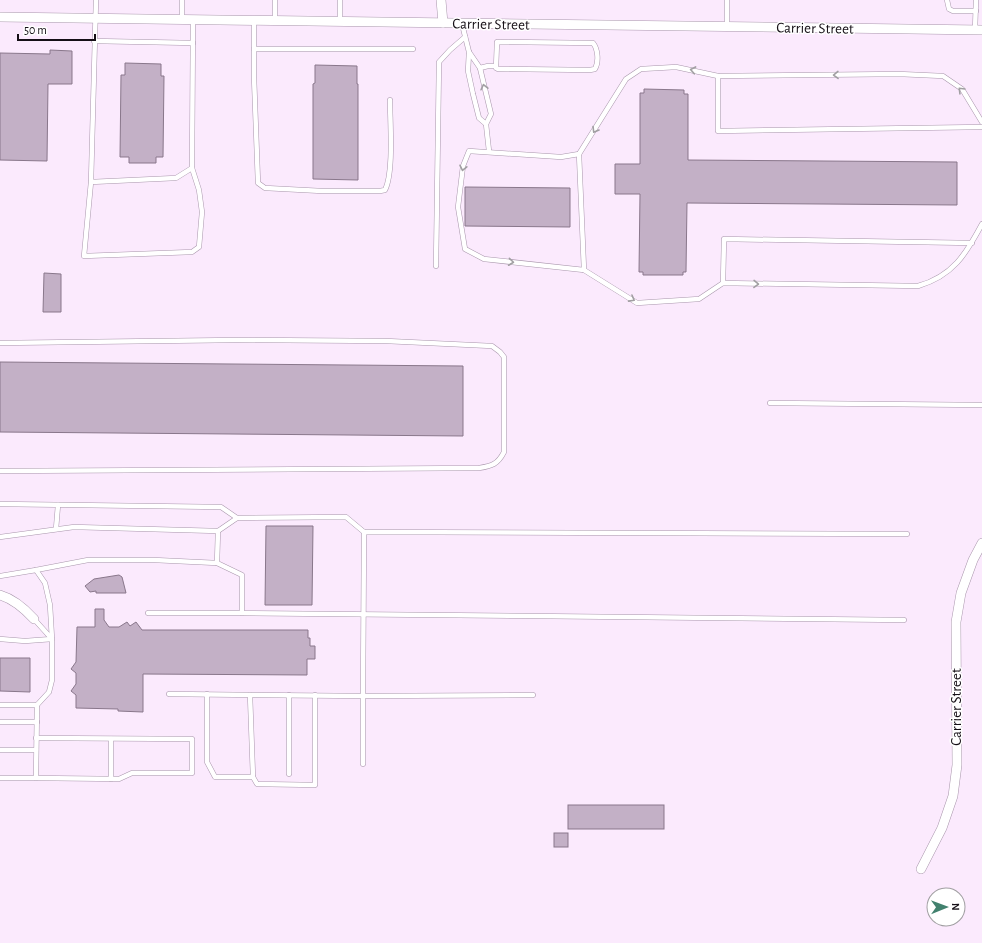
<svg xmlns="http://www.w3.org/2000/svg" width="982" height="943" viewBox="0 0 982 943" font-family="'Alegreya Sans',sans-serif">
	<rect width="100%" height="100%" fill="#fbeafd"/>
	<g fill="#c3b0c6" stroke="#89778b">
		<polygon points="50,50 72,51 72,84 48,84 47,161 0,160 0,53 50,54"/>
		<polygon points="125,63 161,64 161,76 164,76 163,157 156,157 156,163 129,163 129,157 120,157 121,75 125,75"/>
		<polygon points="315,65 357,66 357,84 358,84 358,180 313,179 313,84 315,83"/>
		<polygon points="644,89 684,90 684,94 688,94 688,160 957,162 957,205 687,203 686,272 683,272 683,275 643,275 643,272 639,272 640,194 615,194 615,164 640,164 640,93 644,93"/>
		<polygon points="465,187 570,188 570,227 465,226"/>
		<polygon points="44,273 61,274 61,312 43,312"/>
		<polygon points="0,362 463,366 463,436 0,432"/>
		<polygon points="266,526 313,526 312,605 265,605"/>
		<polygon points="119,575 122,577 126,593 96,593 96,591 90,592 85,586 94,579"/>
		<polygon points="95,609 104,609 104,620 109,627 119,627 127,622 130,626 136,622 142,630 308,630 308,638 310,638 310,646 315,646 315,659 307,659 307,675 143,674 143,712 118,711 118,709 76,708 76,695 71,691 76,684 76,673 71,669 76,662 77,627 95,627"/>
		<polygon points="0,658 30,658 30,692 0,691"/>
		<rect x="568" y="805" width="96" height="24"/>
		<rect x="554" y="833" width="14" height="14"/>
	</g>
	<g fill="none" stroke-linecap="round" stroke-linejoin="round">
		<g stroke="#a996ac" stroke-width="5.5">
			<g id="service">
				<polyline points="96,0 91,182 176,178 192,168 193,20"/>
				<polyline points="275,0 275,21"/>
				<polyline points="727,0 727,27"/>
				<polyline points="947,0 949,9 953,11 976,11"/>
				<polyline points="182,20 182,0"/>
				<path d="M 254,21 L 254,77 L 258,183 L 265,188 L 322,191 L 380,191 L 385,190 C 394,172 390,122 390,100"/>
				<polyline points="340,22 340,0"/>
				<polyline points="462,24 469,52 480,68 491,114 486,124 489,151"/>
				<polyline points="975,30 976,0"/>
				<polyline points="94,41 193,43"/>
				<path d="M 497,42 L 593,43 C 598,49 599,62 595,69 L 590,70 L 498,69 L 496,68 Z"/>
				<polyline points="254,49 413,49"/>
				<polyline points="469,52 468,71 473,94 479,118 486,124"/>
				<polyline points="480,68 488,66 496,66"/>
				<polyline points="718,76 718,131 982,127"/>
				<path d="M 982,122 L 962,89 L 943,76 L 899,74 L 718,76 L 676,67 L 641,69 L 626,79 L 579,154 L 561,157 L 469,151 L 463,166 L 458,207 L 465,249 L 484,259 L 584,270 L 637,303 L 699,299 L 723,283 L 918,286 C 953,276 966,254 982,224"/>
				<polyline points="579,154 584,270"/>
				<polyline points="91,182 84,256 192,252 199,247 202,212 199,190 192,168"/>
				<polyline points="436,266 439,62 450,50 465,37"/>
				<polyline points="723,283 724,239 972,243"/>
				<path d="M 0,343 L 236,340 L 386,341 L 492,346 L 500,352 L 504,357 L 504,452 C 498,464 492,466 479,468 L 0,471"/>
				<polyline points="770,403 982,405"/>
				<polyline points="0,504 221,507 237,518"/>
				<polyline points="56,529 58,505"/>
				<polyline points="0,537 74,527 218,531"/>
				<polyline points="217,563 218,531 237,518 346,517 364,532"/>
				<polyline points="36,570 88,560 154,560 217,563 242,575 242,613 904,620"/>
				<polyline points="0,576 36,570 45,583 50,605 52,639 25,641 0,639"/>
				<polyline points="148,613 242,613"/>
				<polyline points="169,694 363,696 363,764"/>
				<polyline points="207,694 207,762 215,777 253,777"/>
				<polyline points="250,695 253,777 257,784 315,785 315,695"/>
				<polyline points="289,695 289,774"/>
				<polyline points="533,695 363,696 364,532 907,534"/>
				<polyline points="0,705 37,705"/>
				<polyline points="0,722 37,722"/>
				<polyline points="36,738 192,739 192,773 132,773 119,779 36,778"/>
				<polyline points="0,750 36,750"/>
				<polyline points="0,778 36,778 37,705 49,692 52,680 52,639 34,619"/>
				<polyline points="111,779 111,739"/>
			</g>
		</g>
		<g stroke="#a996ac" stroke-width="10">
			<g id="minor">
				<polyline points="441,0 443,23"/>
				<polyline points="0,17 982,30"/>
				<path d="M 0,595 C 14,599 24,608 34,619"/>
				<polyline points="921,869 942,828 953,796 957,765 956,622 961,593 973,560 982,543"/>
			</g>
		</g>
		<use href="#service" stroke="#fff" stroke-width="4.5"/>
		<use href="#minor" stroke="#fff" stroke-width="9"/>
	</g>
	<defs><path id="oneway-chevron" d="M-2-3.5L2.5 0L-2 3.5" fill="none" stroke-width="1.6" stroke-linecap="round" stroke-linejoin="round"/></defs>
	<g stroke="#a19fa2">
		<use href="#oneway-chevron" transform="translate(693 70) rotate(-169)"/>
		<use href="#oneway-chevron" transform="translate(836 75) rotate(179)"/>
		<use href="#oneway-chevron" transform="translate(484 87) rotate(-103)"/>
		<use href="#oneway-chevron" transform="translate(961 90) rotate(-135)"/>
		<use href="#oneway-chevron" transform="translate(595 130) rotate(121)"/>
		<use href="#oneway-chevron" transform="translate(463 168) rotate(102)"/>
		<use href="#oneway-chevron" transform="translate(511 262) rotate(6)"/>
		<use href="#oneway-chevron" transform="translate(756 284) rotate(1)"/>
		<use href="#oneway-chevron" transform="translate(632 299) rotate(29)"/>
	</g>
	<g text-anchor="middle" stroke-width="3" stroke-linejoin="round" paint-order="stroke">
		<g font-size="15" fill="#150f16" stroke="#fff">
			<text transform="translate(491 24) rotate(1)" y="5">Carrier Street</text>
			<text transform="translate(815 28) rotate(1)" y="5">Carrier Street</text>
			<text transform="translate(956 707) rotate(-90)" y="5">Carrier Street</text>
		</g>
	</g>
	<g transform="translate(946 907) rotate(89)"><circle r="19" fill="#ffffff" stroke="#a19fa2"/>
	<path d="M0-3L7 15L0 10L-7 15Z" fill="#42816e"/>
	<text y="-6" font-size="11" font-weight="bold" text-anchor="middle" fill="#150f16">N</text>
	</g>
	<path d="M18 34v6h77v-6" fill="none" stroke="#150f16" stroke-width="2"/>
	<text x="24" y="34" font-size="12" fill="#150f16" stroke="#ffffff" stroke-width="3" paint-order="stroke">50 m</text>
</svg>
